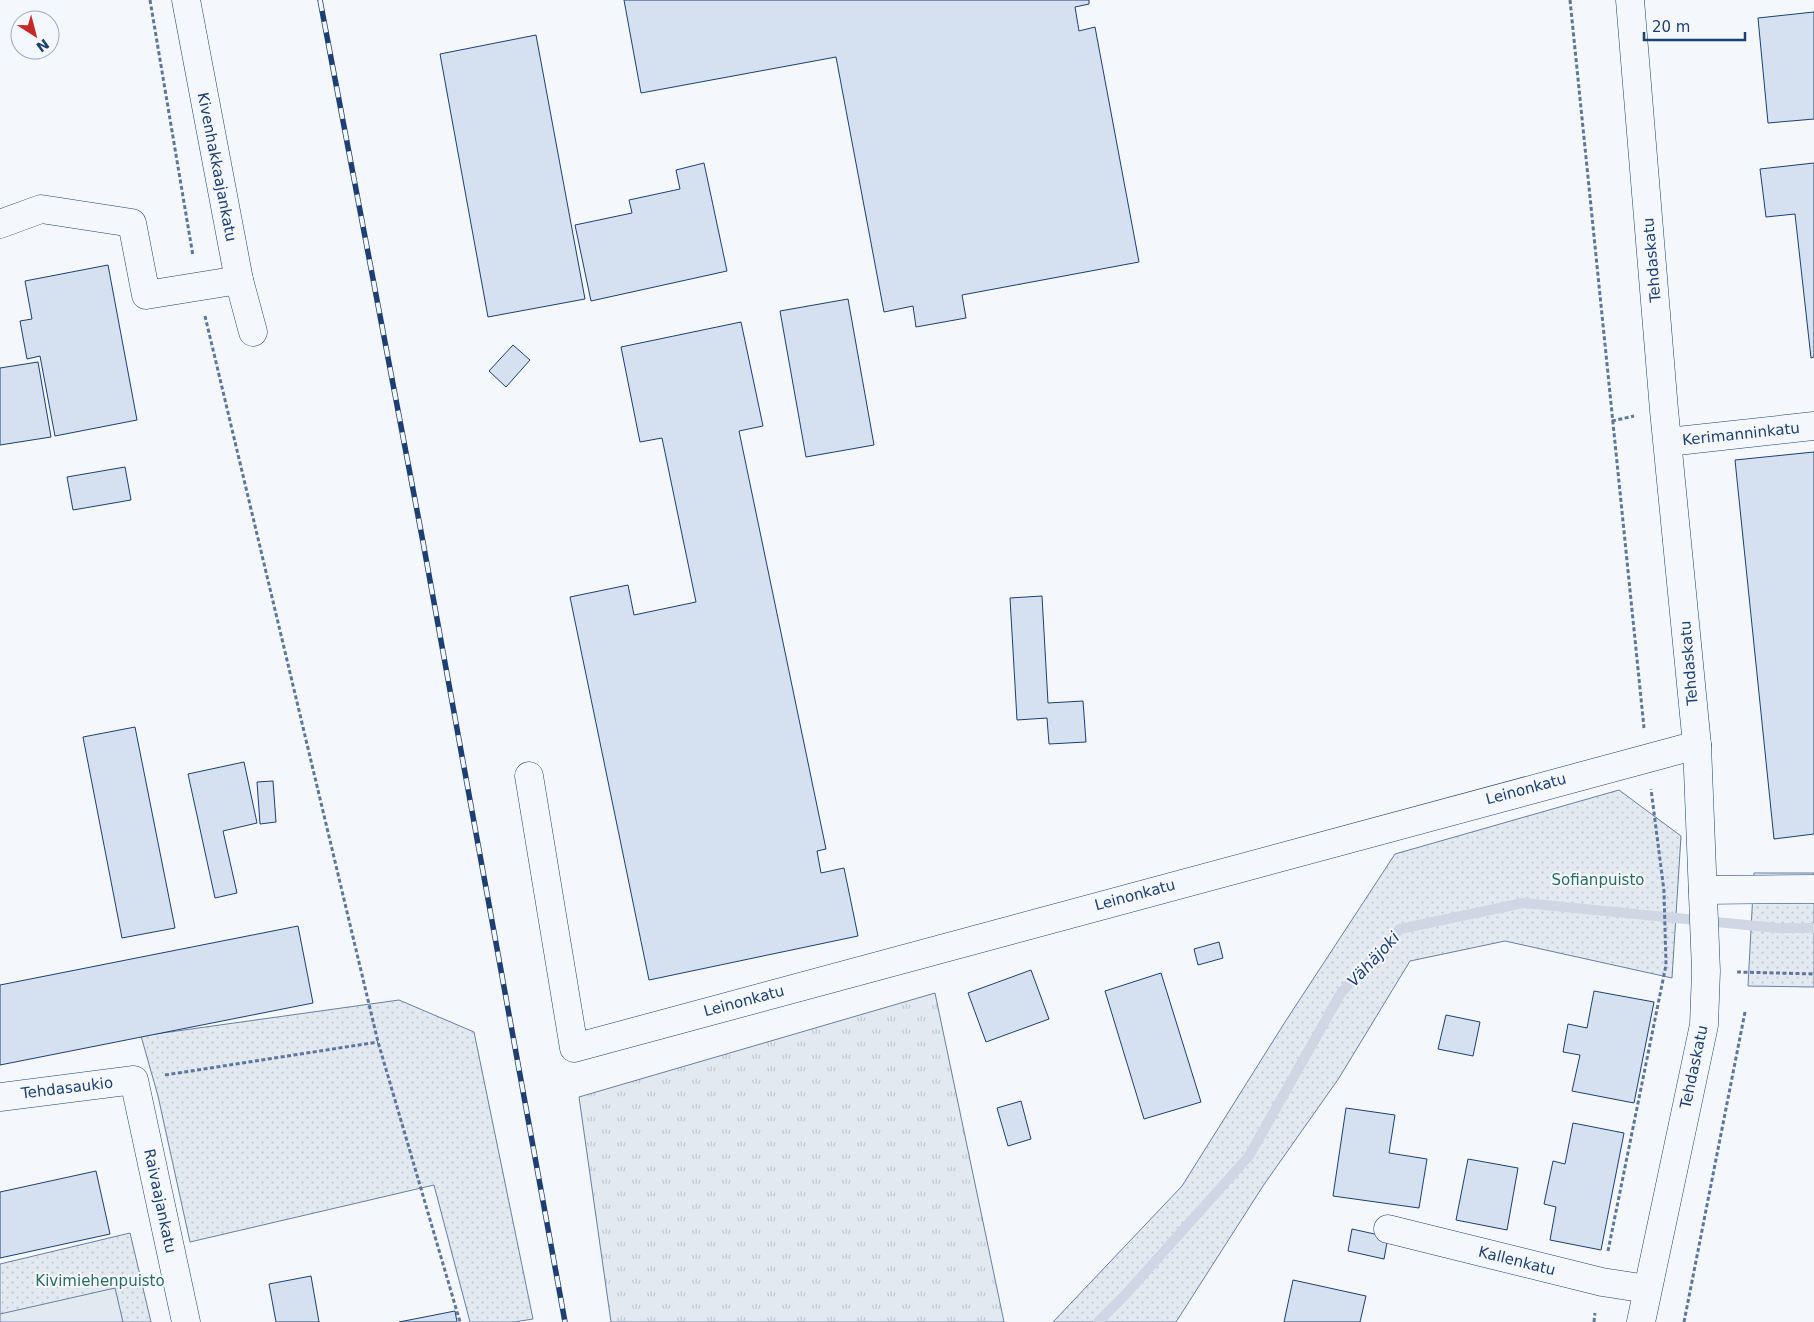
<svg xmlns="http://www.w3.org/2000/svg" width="1814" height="1322" viewBox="0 0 1814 1322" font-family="'DejaVu Sans',sans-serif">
	<defs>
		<pattern id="grass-tufts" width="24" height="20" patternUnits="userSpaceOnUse" patternTransform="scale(1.25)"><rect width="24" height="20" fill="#e3e9f0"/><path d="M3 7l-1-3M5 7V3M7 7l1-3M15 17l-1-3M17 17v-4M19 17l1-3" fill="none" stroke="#c2c9d1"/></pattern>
		<pattern id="park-dots" width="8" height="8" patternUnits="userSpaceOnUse" patternTransform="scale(1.25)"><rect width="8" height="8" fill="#e3e9f0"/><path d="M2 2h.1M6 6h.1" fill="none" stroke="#c2c9d1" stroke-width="1.8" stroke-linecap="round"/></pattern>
	</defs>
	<rect width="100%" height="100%" fill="#f4f7fb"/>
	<polygon fill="url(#grass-tufts)" stroke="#687fa3" points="935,993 1004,1322 611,1322 579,1097"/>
	<g fill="url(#park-dots)" stroke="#687fa3">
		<polygon points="1619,790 1681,836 1672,978 1505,941 1410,961 1339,1078 1263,1186 1176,1322 1053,1322 1182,1186 1285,1022 1395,854"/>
		<polygon points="1754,873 1814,873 1814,987 1748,986"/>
		<polygon points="399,1000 474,1032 533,1319 514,1322 470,1322 434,1185 190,1242 158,1096 141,1036"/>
		<polygon points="130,1233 151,1322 0,1322 0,1264"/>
	</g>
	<polygon fill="#e3e9f0" stroke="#687fa3" points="115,1288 123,1322 0,1322 0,1314"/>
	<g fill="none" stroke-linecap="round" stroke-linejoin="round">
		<polyline stroke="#cfd7e4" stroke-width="10" points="1098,1322 1125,1295 1249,1156 1341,993 1400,929 1523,903 1777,928 1814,928"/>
	</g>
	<g fill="#d5e0f0" stroke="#1d3f73">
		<polygon points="624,0 1089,0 1089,4 1075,7 1079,31 1095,27 1139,262 962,295 966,318 916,327 913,306 884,312 836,57 641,93"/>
		<polygon points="1814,12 1814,119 1768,123 1758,18"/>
		<polygon points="536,35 585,299 488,317 440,54"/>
		<polygon points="704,163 727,271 591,301 575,225 632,213 629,200 680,189 676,170"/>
		<polygon points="1814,163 1814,357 1811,358 1795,214 1766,217 1760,169"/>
		<polygon points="108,265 137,420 55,436 40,356 27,359 20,321 32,319 25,281"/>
		<polygon points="848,299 874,445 806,457 780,311"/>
		<polygon points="741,322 763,426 739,431 826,849 817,851 821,873 844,868 858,936 649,980 570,597 628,585 634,615 696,602 662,438 640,442 621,347"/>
		<polygon points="513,345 530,360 506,387 489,371"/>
		<polygon points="38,362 51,437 0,445 0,368"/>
		<polygon points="1814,452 1814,834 1774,839 1735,460"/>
		<polygon points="125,467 131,500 73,510 67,477"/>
		<polygon points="1042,596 1048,703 1083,701 1086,742 1049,744 1047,718 1017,720 1010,598"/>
		<polygon points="135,727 175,928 122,938 83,737"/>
		<polygon points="244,762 257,823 223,831 237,893 215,898 188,774"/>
		<polygon points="273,781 276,822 260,824 257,782"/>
		<polygon points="298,926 313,1003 0,1065 0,985"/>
		<polygon points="1219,942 1223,958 1198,965 1194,949"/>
		<polygon points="1031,970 1049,1019 986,1042 968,993"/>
		<polygon points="1161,973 1201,1102 1144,1119 1105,991"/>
		<polygon points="1594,991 1654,1002 1634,1103 1572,1091 1580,1055 1563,1052 1568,1024 1587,1028"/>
		<polygon points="1446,1015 1480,1022 1473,1056 1438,1049"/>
		<polygon points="1021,1101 1031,1139 1008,1146 997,1108"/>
		<polygon points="1346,1108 1395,1115 1389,1153 1427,1159 1419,1208 1333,1196"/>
		<polygon points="1573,1123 1624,1133 1601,1250 1550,1240 1556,1207 1544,1204 1553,1161 1565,1164"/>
		<polygon points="1468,1159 1518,1168 1507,1230 1456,1220"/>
		<polygon points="96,1171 110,1234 0,1258 0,1192"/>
		<polygon points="1352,1229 1388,1237 1384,1259 1348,1251"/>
		<polygon points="311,1276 319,1322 276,1322 269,1284"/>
		<polygon points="1293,1280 1366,1296 1360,1322 1284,1322"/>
		<polygon points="455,1311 457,1322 399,1322"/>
	</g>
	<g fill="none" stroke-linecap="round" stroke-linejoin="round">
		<g stroke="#1d3f73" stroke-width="29">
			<g id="minor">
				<polyline points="186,0 239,280 253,332"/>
				<polyline points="1630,0 1664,410 1697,745 1706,971 1704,1025 1641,1322"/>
				<polyline points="0,224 41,209 132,223 146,295 239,280"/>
				<polyline points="1668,442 1814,426"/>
				<polyline points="529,776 574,1048 1697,745"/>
				<polyline points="1703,890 1814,889"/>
				<polyline points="0,1097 134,1080 186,1322"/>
				<polyline points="1388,1229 1602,1282 1647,1289"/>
			</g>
		</g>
		<g stroke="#5e769c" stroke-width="3" stroke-dasharray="4 2.5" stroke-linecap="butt">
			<polyline points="150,0 193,256"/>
			<polyline points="1570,0 1644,728"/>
			<polyline points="205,316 378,1042 460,1322"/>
			<polyline points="1612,421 1634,416"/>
			<polyline points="1737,972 1814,974"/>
			<polyline points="165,1075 378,1042"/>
			<polyline points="1608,1251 1666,965 1664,891 1651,789"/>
			<polyline points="1594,1322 1595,1313"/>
			<polyline points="1684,1322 1745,1012"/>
		</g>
		<use href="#minor" stroke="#f4f7fb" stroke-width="28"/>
		<g stroke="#1d3f73" stroke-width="5.5">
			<polyline id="rail" points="320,0 423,542 565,1322"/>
		</g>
		<use href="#rail" stroke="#f4f7fb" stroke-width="4" stroke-dasharray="11" stroke-linecap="butt"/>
	</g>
	<g text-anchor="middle" stroke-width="4" stroke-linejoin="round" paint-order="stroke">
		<g font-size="15" fill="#1d3f73" stroke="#f4f7fb">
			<text transform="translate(217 167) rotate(79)" y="5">Kivenhakkaajankatu</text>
			<text transform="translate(1652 260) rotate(-95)" y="5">Tehdaskatu</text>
			<text transform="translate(1741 434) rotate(-6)" y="5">Kerimanninkatu</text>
			<text transform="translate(1689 663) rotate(-95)" y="5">Tehdaskatu</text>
			<text transform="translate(1526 789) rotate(-15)" y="5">Leinonkatu</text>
			<text transform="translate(1135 895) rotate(-15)" y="5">Leinonkatu</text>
			<text transform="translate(744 1001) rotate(-15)" y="5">Leinonkatu</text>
			<text transform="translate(1694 1067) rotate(-78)" y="5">Tehdaskatu</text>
			<text transform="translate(67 1088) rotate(-7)" y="5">Tehdasaukio</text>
			<text transform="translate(160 1201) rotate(78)" y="5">Raivaajankatu</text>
			<text transform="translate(1517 1261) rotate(14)" y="5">Kallenkatu</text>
		</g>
		<g font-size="15" fill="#2c6c60" stroke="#f4f7fb">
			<text x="1598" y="885">Sofianpuisto</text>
			<text x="100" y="1286">Kivimiehenpuisto</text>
		</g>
		<g font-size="16" font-style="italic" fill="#1d3f73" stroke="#f4f7fb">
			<text transform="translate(1373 959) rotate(-47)" y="6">Vähäjoki</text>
		</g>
	</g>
	<g transform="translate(35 35) rotate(144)"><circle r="24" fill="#f4f7fb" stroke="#9eadc5"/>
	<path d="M0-4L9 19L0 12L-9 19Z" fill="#c62828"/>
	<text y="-8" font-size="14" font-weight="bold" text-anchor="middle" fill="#1d3f73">N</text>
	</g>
	<path d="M1644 32v8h101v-8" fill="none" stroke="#1d3f73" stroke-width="2.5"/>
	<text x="1652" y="32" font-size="15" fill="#1d3f73" stroke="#f4f7fb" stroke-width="4" paint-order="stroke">20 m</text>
</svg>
